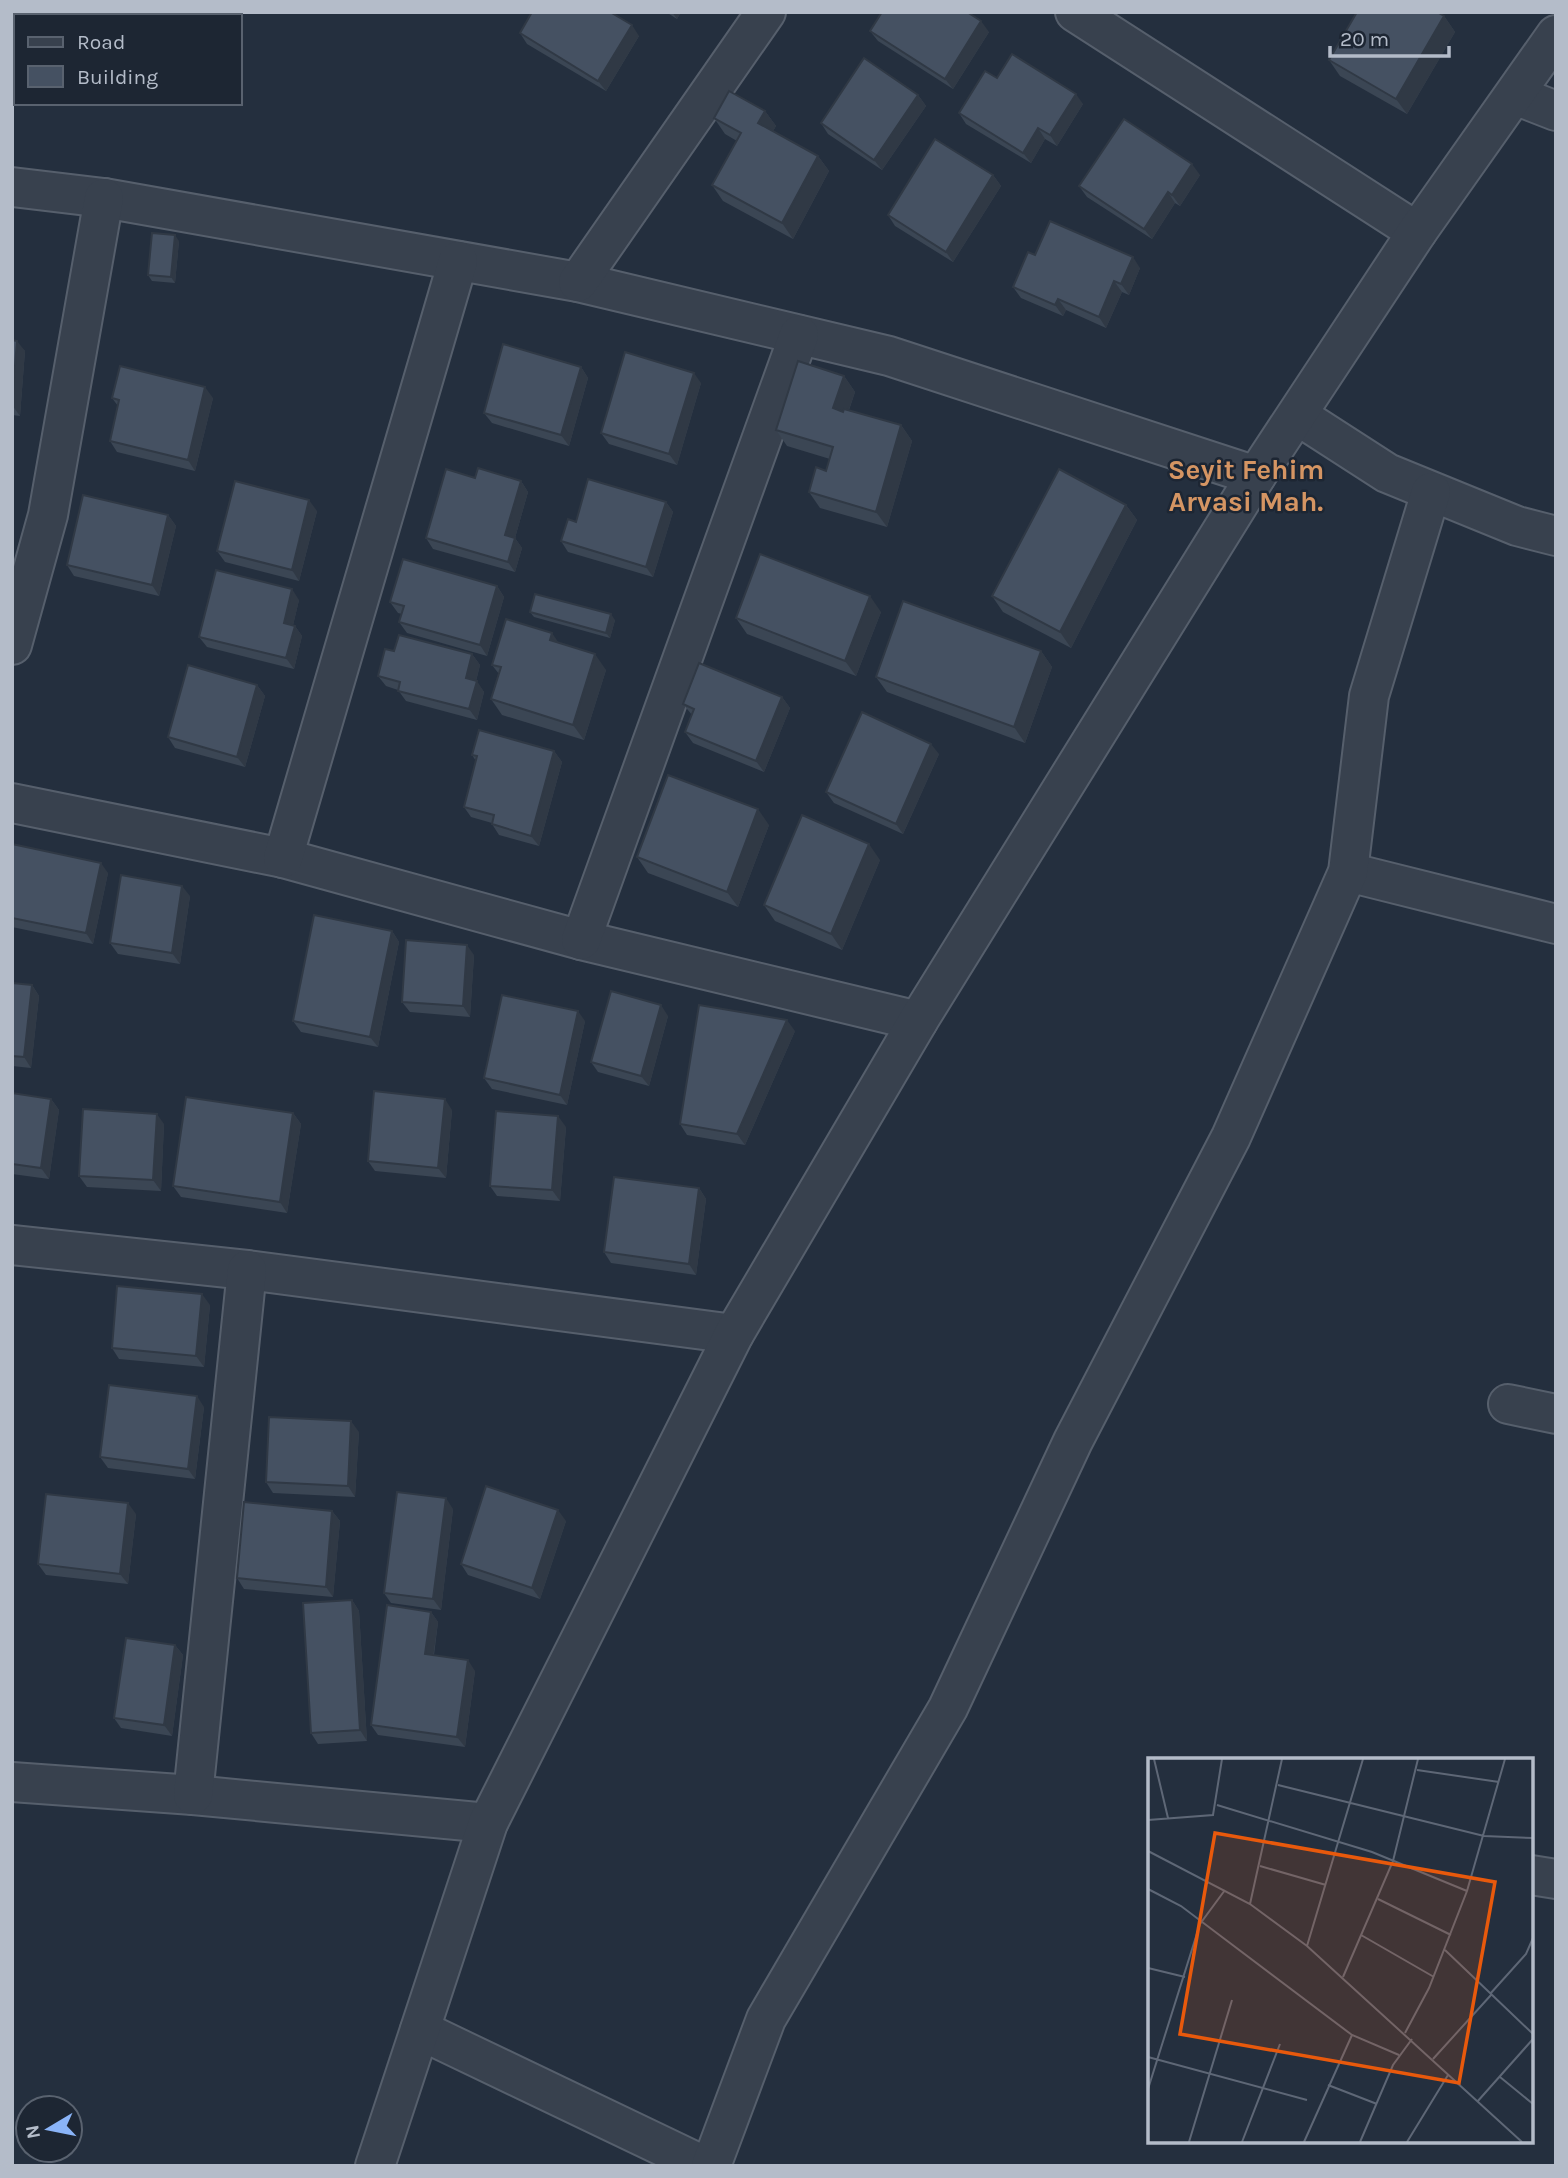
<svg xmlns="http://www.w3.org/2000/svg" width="1568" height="2178" viewBox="0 0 1568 2178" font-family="Karla,sans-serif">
	<rect width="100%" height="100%" fill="#242f3e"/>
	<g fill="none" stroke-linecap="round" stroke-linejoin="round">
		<g stroke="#565f6c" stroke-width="42">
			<g id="minor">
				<polyline points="1075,12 1417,232"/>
				<polyline points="1515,95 1556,111"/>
				<polyline points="12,187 104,198 578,282 889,356 1256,476"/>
				<polyline points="578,282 766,12"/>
				<polyline points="1297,415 1387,473 1517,526 1556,536"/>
				<polyline points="12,645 48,515 104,198"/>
				<polyline points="12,803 283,858 581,940 918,1021"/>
				<polyline points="283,858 458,261"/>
				<polyline points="1348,872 1556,924"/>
				<polyline points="581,940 799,335"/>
				<polyline points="12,1245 247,1270 734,1334"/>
				<polyline points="1508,1404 1556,1414"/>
				<polyline points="12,1782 193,1795 488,1823"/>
				<polyline points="193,1795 247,1270"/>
				<polyline points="1531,1875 1556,1879"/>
				<polyline points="420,2030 704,2166"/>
				<polyline points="375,2166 488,1823 734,1334 918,1021 1256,476 1417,232 1556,35"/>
				<polyline points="711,2166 766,2019 948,1708 1073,1441 1231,1137 1348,872 1369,696 1431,492"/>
			</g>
		</g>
		<use href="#minor" stroke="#38414e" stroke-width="38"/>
	</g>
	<g fill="#3b4654">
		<polygon points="666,12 681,12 677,19"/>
		<polygon points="1444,16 1455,32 1407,114 1340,76 1329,60"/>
		<polygon points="870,31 989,32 953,89 878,41"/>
		<polygon points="520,33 639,36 606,91 527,44"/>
		<polygon points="997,78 1083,104 1057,146 1045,139 1031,163 966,124 959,113"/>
		<polygon points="918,95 926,106 882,170 828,134 821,123"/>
		<polygon points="765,111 776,126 773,131 818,156 829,171 793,239 723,201 712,185 737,141 725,134 714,118"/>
		<polygon points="993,175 1001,186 953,262 895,226 888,215"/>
		<polygon points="1200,175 1180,206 1175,203 1152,239 1087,197 1079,186"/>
		<polygon points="179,241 175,283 152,281 148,275"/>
		<polygon points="1035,255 1140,268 1129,295 1122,292 1106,328 1066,310 1063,316 1021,298 1013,287"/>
		<polygon points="12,340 25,351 20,416 12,415"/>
		<polygon points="581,367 588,378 569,446 492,423 484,413"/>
		<polygon points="844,376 855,392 849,410 901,425 912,441 887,527 820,508 809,492 826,471 830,459 787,446 776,430"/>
		<polygon points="701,383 677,465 609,444 601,433"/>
		<polygon points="112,398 213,398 195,471 117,452 110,441 118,406"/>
		<polygon points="475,478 521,481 528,492 515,538 522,548 515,572 433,549 426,538"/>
		<polygon points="666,502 673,512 653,577 568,552 561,541 576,522"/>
		<polygon points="1126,505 1137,520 1071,648 1003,612 992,596"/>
		<polygon points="317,511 299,581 225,562 217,551"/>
		<polygon points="168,515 176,526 159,596 74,576 67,565"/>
		<polygon points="497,586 504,597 487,656 407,633 399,622 402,614 398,613 390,602"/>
		<polygon points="299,600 293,625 295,626 302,636 294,669 207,647 199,637"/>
		<polygon points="530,612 615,620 610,638 534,617"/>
		<polygon points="881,612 856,676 747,634 736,618"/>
		<polygon points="559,643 606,670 584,740 502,715 491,699 499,674 492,665"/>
		<polygon points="394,651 472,654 480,665 476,681 484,692 477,720 406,701 398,690 386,686 378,676"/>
		<polygon points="1041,651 1052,667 1025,743 887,692 876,677"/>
		<polygon points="257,685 265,696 245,767 175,748 168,737"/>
		<polygon points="782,697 790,708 764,772 693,743 685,732 692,715 683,704"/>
		<polygon points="554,751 562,762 539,846 499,835 492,824 492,823 471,817 464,807 476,761 472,755"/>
		<polygon points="939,754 903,834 834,803 826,792"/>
		<polygon points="769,825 738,907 648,873 637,857"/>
		<polygon points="12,844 108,873 93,944 12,927"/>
		<polygon points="880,860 842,950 775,921 764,905"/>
		<polygon points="190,896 180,964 118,954 110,943"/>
		<polygon points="392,931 399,942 378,1047 301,1032 293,1021"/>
		<polygon points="474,955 470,1017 410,1012 402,1002"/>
		<polygon points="12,983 32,985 39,996 31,1068 12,1066"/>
		<polygon points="668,1016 649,1086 598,1072 591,1062"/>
		<polygon points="585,1021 567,1105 492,1089 484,1078"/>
		<polygon points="795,1031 745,1145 687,1135 680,1124"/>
		<polygon points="12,1093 51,1099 59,1110 49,1179 12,1174"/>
		<polygon points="452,1110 446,1178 375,1171 368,1161"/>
		<polygon points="293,1113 301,1124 287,1213 181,1197 173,1186"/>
		<polygon points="164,1124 161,1191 87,1187 79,1176"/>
		<polygon points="566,1127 560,1201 497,1196 490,1186"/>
		<polygon points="699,1188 706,1199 696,1275 611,1263 604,1252"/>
		<polygon points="210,1305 204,1367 119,1359 112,1348"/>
		<polygon points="204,1407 195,1479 108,1468 100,1457"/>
		<polygon points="359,1432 355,1497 273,1493 266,1482"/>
		<polygon points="453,1509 441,1610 391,1603 384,1593"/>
		<polygon points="332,1511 340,1521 333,1597 244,1589 237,1578"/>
		<polygon points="136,1514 128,1584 46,1575 38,1564"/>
		<polygon points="566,1521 540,1599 468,1575 461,1564"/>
		<polygon points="352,1600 359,1611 367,1741 318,1744 311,1733"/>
		<polygon points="431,1612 438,1622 434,1655 475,1671 465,1747 378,1735 371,1725"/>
		<polygon points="175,1645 183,1655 172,1736 121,1728 114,1718"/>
	</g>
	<g fill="#303945">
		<polygon points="672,12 681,12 677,19"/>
		<polygon points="1444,16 1455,32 1407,114 1396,99"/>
		<polygon points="981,21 989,32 953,89 945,79"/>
		<polygon points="632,25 639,36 606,91 598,81"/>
		<polygon points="1076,94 1083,104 1057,146 1050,135"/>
		<polygon points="918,95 926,106 882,170 874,160"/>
		<polygon points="765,111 776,126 769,138 758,123"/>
		<polygon points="1038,128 1045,139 1031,163 1023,153"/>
		<polygon points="818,156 829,171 793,239 782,223"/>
		<polygon points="1192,164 1200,175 1180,206 1172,195"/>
		<polygon points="993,175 1001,186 953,262 946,252"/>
		<polygon points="1168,192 1175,203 1152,239 1144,229"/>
		<polygon points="175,235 179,241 175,283 171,277"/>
		<polygon points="1133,257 1140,268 1129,295 1121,284"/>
		<polygon points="1114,281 1122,292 1106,328 1099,317"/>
		<polygon points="1058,299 1066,310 1063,316 1055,305"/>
		<polygon points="17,341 25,351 20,416 12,405"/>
		<polygon points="581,367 588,378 569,446 561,435"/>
		<polygon points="694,373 701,383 677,465 669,454"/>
		<polygon points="844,376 855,392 844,424 833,408"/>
		<polygon points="205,387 213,398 195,471 188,460"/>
		<polygon points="901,425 912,441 887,527 876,512"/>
		<polygon points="521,481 528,492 513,545 505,535"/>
		<polygon points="309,500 317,511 299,581 292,570"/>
		<polygon points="666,502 673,512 653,577 646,567"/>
		<polygon points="1126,505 1137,520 1071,648 1060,632"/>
		<polygon points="168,515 176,526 159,596 152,585"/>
		<polygon points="515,538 522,548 515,572 508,562"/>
		<polygon points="497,586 504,597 487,656 480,645"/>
		<polygon points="292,589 299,600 291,634 284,623"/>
		<polygon points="870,596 881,612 856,676 845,661"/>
		<polygon points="611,614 615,620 610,638 606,633"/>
		<polygon points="295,626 302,636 294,669 286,658"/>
		<polygon points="552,633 563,649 550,640"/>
		<polygon points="1041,651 1052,667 1025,743 1014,727"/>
		<polygon points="472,654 480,665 474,689 466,678"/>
		<polygon points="595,654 606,670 584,740 573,725"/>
		<polygon points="477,681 484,692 477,720 469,709"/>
		<polygon points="257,685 265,696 245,767 237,757"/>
		<polygon points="782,697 790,708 764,772 756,761"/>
		<polygon points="931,744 939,754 903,834 896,824"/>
		<polygon points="554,751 562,762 539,846 531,836"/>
		<polygon points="758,809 769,825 738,907 727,892"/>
		<polygon points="869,844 880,860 842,950 831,934"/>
		<polygon points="101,863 108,873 93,944 86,933"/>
		<polygon points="182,886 190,896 180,964 172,953"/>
		<polygon points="392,931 399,942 378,1047 370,1037"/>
		<polygon points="467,945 474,955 470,1017 463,1006"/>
		<polygon points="32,985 39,996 31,1068 24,1057"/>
		<polygon points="661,1005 668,1016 649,1086 641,1076"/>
		<polygon points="578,1011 585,1021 567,1105 560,1095"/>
		<polygon points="787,1020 795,1031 745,1145 737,1134"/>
		<polygon points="51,1099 59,1110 49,1179 41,1168"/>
		<polygon points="445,1099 452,1110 446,1178 438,1168"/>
		<polygon points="293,1113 301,1124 287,1213 280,1202"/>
		<polygon points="157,1114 164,1124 161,1191 153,1180"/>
		<polygon points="558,1116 566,1127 560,1201 552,1190"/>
		<polygon points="699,1188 706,1199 696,1275 689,1264"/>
		<polygon points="202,1294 210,1305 204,1367 196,1356"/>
		<polygon points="197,1396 204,1407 195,1479 188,1469"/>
		<polygon points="351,1421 359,1432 355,1497 348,1486"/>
		<polygon points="446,1498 453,1509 441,1610 433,1599"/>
		<polygon points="128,1503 136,1514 128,1584 120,1574"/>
		<polygon points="558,1510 566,1521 540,1599 532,1588"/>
		<polygon points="332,1511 340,1521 333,1597 326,1587"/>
		<polygon points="352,1600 359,1611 367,1741 360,1730"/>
		<polygon points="431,1612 438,1622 432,1665 425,1654"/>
		<polygon points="175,1645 183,1655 172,1736 164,1725"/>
		<polygon points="468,1660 475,1671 465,1747 457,1737"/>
	</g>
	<g fill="#455162" stroke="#303945" stroke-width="2">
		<polygon points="532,12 610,12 632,25 598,81 520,33"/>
		<polygon points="882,12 967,12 981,21 945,79 870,31"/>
		<polygon points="1357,12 1437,12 1444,16 1396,99 1329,60"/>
		<polygon points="1012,54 1076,94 1050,135 1038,128 1023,153 959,113 985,71 997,78"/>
		<polygon points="864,58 918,95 874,160 821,123"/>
		<polygon points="729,91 765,111 758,123 818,156 782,223 712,185 741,133 714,118"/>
		<polygon points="1124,119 1192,164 1172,195 1168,192 1144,229 1079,186"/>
		<polygon points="935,139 993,175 946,252 888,215"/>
		<polygon points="1050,221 1133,257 1121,284 1114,281 1099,317 1058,299 1055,305 1013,287 1028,252 1035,255"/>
		<polygon points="152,233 175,235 171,277 148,275"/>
		<polygon points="12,340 17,341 12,402"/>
		<polygon points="503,344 581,367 561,435 484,413"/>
		<polygon points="625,352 694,373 669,454 601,433"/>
		<polygon points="798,361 844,376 833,408 843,412 844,409 901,425 876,512 809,492 816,467 826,471 833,447 776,430"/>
		<polygon points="120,366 205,387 188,460 110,441 119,400 112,398"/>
		<polygon points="478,468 521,481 505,535 515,538 508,562 426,538 446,469 475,478"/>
		<polygon points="1059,469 1126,505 1060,632 992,596"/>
		<polygon points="588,479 666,502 646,567 561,541 568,519 576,522"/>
		<polygon points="235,481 309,500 292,570 217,551"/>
		<polygon points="83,495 168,515 152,585 67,565"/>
		<polygon points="760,554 870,596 845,661 736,618"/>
		<polygon points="403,559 497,586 480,645 399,622 404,606 390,602"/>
		<polygon points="216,570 292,589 284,623 295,626 286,658 199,637"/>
		<polygon points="535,594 611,614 606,633 530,612"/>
		<polygon points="903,601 1041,651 1014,727 876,677"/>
		<polygon points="506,619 552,633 550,640 595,654 573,725 491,699 501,667 492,665"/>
		<polygon points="399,635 472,654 466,678 477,681 469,709 398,691 400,682 378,676 385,649 394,651"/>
		<polygon points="699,663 782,697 756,761 685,732 694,709 683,704"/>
		<polygon points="188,665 257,685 237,757 168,737"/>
		<polygon points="862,712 931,744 896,824 826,792"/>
		<polygon points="479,730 554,751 531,836 492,824 494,815 464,807 477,756 472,755"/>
		<polygon points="668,775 758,809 727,892 637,857"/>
		<polygon points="802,815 869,844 831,934 764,905"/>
		<polygon points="12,844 101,863 86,933 12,918"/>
		<polygon points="121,875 182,886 172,953 110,943"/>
		<polygon points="314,915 392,931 370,1037 293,1021"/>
		<polygon points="406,940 467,945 463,1006 402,1002"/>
		<polygon points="12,983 32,985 24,1057 12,1056"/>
		<polygon points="611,991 661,1005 641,1076 591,1062"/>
		<polygon points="502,995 578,1011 560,1095 484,1078"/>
		<polygon points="699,1005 787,1020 737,1134 680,1124"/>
		<polygon points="374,1091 445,1099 438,1168 368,1161"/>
		<polygon points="12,1093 51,1099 41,1168 12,1164"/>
		<polygon points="186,1097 293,1113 280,1202 173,1186"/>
		<polygon points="83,1109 157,1114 153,1180 79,1176"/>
		<polygon points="496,1111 558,1116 552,1190 490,1186"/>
		<polygon points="614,1177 699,1188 689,1264 604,1252"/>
		<polygon points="117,1286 202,1294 196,1356 112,1348"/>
		<polygon points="109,1385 197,1396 188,1469 100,1457"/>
		<polygon points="269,1417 351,1421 348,1486 266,1482"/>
		<polygon points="486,1486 558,1510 532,1588 461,1564"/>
		<polygon points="397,1492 446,1498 433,1599 384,1593"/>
		<polygon points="46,1494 128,1503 120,1574 38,1564"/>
		<polygon points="244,1502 332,1511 326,1587 237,1578"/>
		<polygon points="352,1600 360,1730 311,1733 303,1603"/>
		<polygon points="387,1605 431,1612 425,1654 468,1660 457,1737 371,1725"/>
		<polygon points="126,1638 175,1645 164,1725 114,1718"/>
	</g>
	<g text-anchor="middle" stroke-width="5" stroke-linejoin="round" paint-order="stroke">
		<g font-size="28" font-weight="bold" fill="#d59563" stroke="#1d2633">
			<text x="1246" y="479">Seyit Fehim<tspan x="1246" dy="32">Arvasi Mah.</tspan></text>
		</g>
	</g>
	<g transform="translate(1148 1758)">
		<rect width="385" height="385" fill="#242f3e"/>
		<path fill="none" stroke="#5e6776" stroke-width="2" d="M 6,1 L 20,60M 269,12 L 351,24M 130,27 L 336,78 L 385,80M 69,47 L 224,94 L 319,133M 0,62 L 65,57 L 74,1M 0,93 L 102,146 L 159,188 L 374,384M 112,108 L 178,127M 0,131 L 33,148 L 204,277 L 251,297M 230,141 L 303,177M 102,146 L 134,1M 213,177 L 286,219M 159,188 L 215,1M 297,192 L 385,276M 0,210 L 37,219M 195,219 L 245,103 L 270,1M 342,236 L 378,196 L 385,180M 257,275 L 281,230 L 319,133 L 357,1M 0,299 L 159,342M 285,301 L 343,237M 352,319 L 385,346M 180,327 L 229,346M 0,331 L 52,166 L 77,132M 329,344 L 385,281M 41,384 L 84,242M 94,384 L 132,286M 156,384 L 204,277M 212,384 L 245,307 L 264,281M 259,384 L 300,317"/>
		<path fill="#e8590c" fill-opacity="0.15" stroke="#e8590c" stroke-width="3.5" d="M 67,75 L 347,124 L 311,325 L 32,276 Z"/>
		<rect width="385" height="385" fill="none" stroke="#b4bcc9" stroke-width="3.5"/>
	</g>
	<rect width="1568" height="2178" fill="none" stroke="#b4bcc9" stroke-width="28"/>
	<rect x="14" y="14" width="228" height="91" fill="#1d2633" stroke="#59626f" stroke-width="2"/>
	<rect x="28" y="37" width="35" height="10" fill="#38414e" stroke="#59626f" stroke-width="2"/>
	<text x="77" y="49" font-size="21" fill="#b4bcc9">Road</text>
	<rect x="28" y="66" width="35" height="21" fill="#455162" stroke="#59626f" stroke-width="2"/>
	<text x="77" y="84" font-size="21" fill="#b4bcc9">Building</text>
	<g transform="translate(49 2129) rotate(260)"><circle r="33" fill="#1d2633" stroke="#59626f" stroke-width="2"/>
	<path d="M0-5L12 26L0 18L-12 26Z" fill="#8ab4f8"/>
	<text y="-10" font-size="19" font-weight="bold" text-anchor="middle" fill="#b4bcc9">N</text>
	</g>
	<path d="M1330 46v10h119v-10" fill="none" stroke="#b4bcc9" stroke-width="3.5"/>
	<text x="1340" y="46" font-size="21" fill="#b4bcc9" stroke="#1d2633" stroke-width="5" paint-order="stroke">20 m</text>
</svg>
